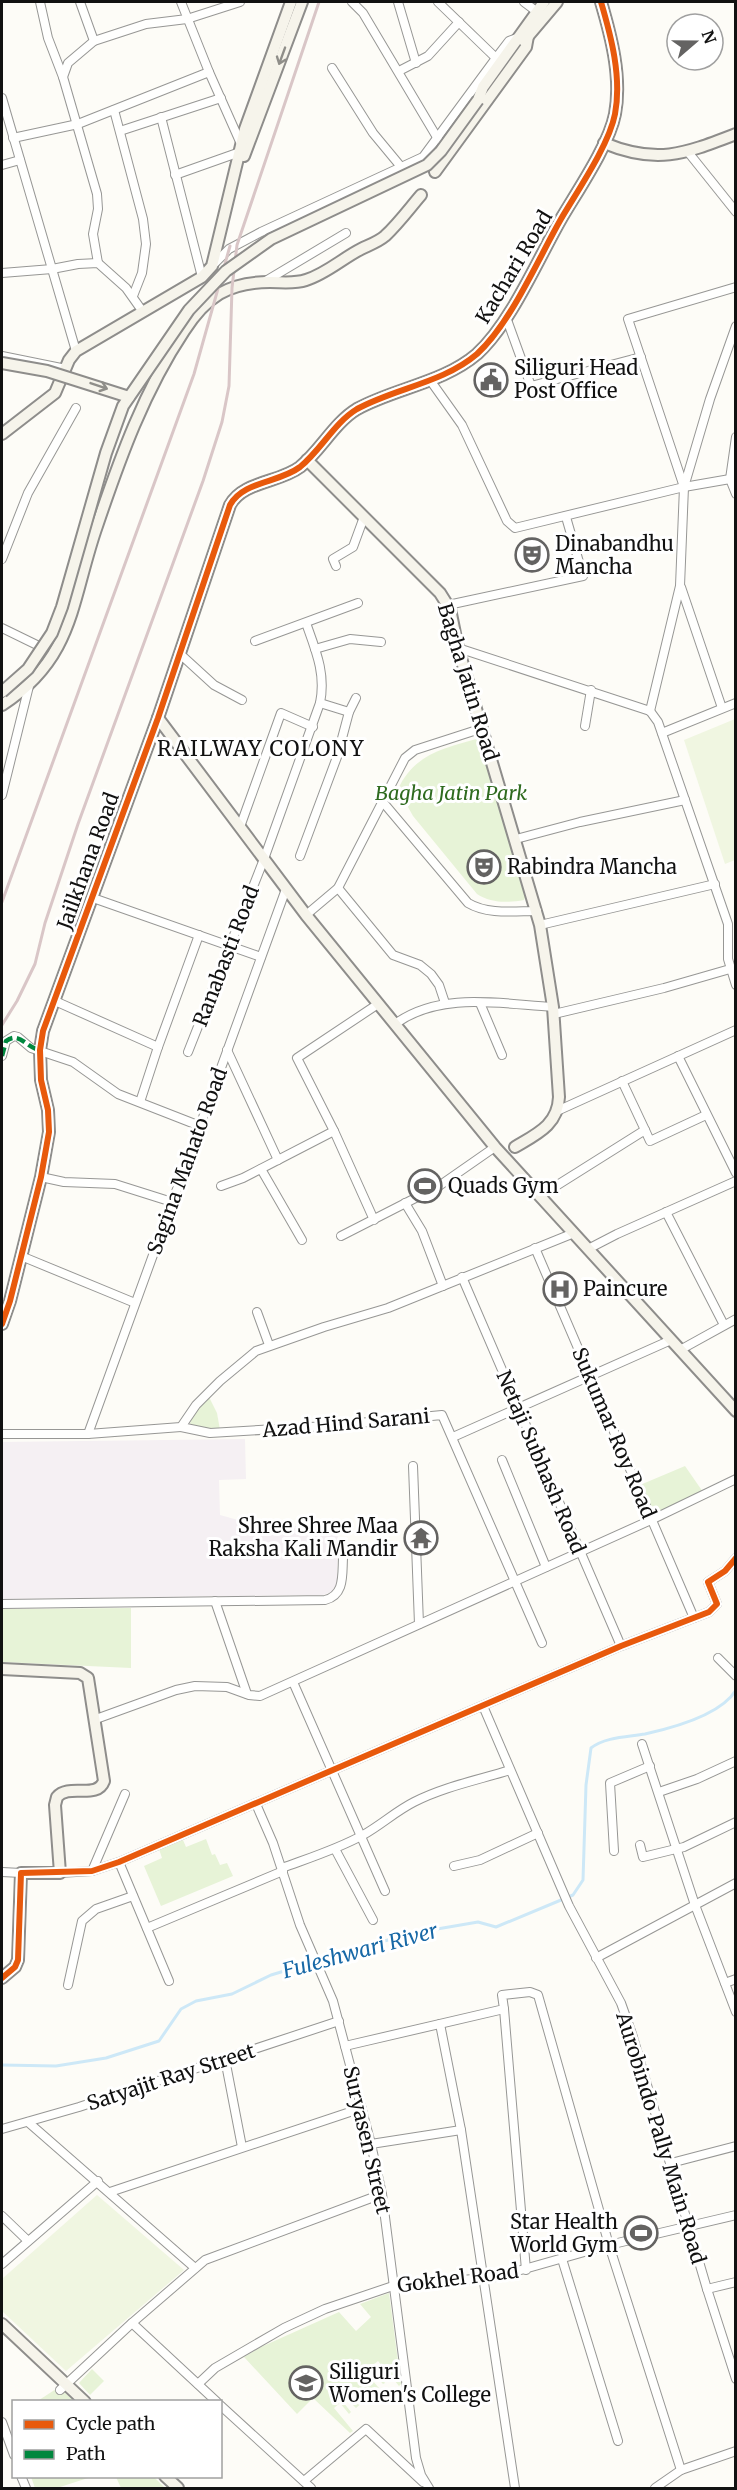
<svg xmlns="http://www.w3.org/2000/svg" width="737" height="2490" viewBox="0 0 737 2490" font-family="Merriweather,serif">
	<rect width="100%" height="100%" fill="#fdfcf7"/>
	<polygon fill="#f5f0f3" points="245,1439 246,1479 219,1480 220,1515 260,1526 338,1526 337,1587 331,1592 323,1595 2,1599 2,1442"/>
	<g fill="#e7f3d7">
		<path d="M 480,738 L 526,895 L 524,900 C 508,903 490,903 477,894 L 413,816 L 398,789 C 415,753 445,748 480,738 Z"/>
		<polygon points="209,1397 217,1413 220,1430 193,1427 190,1424 192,1416"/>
		<polygon points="685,1466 703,1492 656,1514 651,1511 640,1485"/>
		<polygon points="131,1608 131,1668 2,1662 2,1609"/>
		<polygon points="206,1839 212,1855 215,1854 220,1865 227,1863 233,1876 161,1906 144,1866 162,1858 159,1849 183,1840 186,1847"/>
		<polygon points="389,2293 401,2384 399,2386 378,2361 372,2366 385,2383 383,2384 376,2376 372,2380 379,2388 356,2408 347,2399 343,2402 351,2412 349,2414 340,2403 334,2408 353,2431 350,2433 313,2398 297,2414 244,2357 261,2347 339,2312 356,2331 371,2317 360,2304"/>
		<polygon points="92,2369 104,2381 90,2395 79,2383"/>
		<polygon points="56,2389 63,2391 74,2401 36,2402"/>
		<polygon points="31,2477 91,2477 57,2488 35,2488"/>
		<polygon points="116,2477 154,2477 164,2487 121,2488"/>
	</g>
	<g fill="#f0f6e1">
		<polygon points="735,719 735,860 725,864 684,740"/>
		<polygon points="97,2195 184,2270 66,2371 2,2311 2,2279"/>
	</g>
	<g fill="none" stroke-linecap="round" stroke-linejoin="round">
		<path stroke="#cde8f7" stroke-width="3" d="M 2,2065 L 56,2066 L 106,2058 L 159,2041 L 181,2009 L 196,2001 L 232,1994 L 271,1975 L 408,1934 L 478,1922 L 496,1927 L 573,1895 L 583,1880 L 586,1785 L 591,1748 C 605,1737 627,1737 645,1734 C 672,1728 721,1715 736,1690"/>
		<g stroke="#979795" stroke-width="10">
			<g id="street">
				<polyline points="40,2 48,38 63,77"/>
				<polyline points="80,2 94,41"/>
				<polyline points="181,2 209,72 241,144"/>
				<polyline points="352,2 363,13 438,139"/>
				<polyline points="398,2 416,63"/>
				<polyline points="438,2 496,58"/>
				<polyline points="524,2 536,11"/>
				<polyline points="332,68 373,133 402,168"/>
				<polyline points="399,71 428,56 459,22"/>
				<polyline points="2,98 76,351"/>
				<polyline points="114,110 143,219 146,244 142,273 133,296"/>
				<polyline points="161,117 202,277"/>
				<polyline points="120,131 221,98"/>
				<polyline points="13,138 78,124 209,72"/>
				<polyline points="688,152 736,212"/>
				<polyline points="2,165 20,160"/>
				<polyline points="175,175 240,152"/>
				<polyline points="98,263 93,234 98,209 97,194 63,77 68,63 94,41 146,24 187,19 240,2"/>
				<polyline points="213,265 229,249 261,232 423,157 496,58 509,41 517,38"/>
				<polyline points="2,273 52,269 78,264 98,263 126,288 143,312"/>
				<polyline points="264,282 346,233"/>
				<polyline points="506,317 531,386 641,357"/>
				<polyline points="2,356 66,369"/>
				<polyline points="430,380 462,425 507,521 515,528 684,487 730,479"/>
				<polyline points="736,437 730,479 736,494"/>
				<polyline points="684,487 628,319 736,287"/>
				<polyline points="2,559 28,493 76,408"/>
				<polyline points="336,566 333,559 353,547 364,517"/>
				<polyline points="681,587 722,708"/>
				<polyline points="448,605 583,576 566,517"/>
				<polyline points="2,628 41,647"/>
				<polyline points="255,641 358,603"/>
				<polyline points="458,648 650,711"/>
				<polyline points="315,649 350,639 381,642"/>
				<polyline points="179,653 214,685 242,700"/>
				<polyline points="320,703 349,712"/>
				<polyline points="650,711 680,586 684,487 710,399 736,326"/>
				<polyline points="650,711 658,722 728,924 728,959 736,985"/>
				<polyline points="585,726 591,690"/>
				<polyline points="662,733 736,703"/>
				<polyline points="2,795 29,686"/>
				<path d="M 382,801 L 468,903 C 488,915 515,911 537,911"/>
				<polyline points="240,827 281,713 313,727"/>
				<polyline points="516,839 580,822 685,800"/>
				<polyline points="300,856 337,757 349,712 356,698"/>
				<polyline points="338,888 393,955 420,965 431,974 439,985 445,1003"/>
				<polyline points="93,898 261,957"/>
				<polyline points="306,915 338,888 405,758 415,750 483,728"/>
				<polyline points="540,925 715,884"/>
				<polyline points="55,1001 158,1047"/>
				<polyline points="480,1003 502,1055"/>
				<polyline points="554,1014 664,988 730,969"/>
				<path d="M 395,1024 C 440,991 501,1004 553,1007"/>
				<polyline points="227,1050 278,1160"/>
				<path d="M 188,1052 L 264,859 L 320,703 C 326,674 316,651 306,623"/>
				<polyline points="2,1056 6,1041 14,1036 18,1037 31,1048 73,1062 118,1094 200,1126"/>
				<polyline points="678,1056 736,1173"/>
				<polyline points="622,1081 645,1130"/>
				<polyline points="140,1102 158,1047 199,935"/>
				<polyline points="557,1111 736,1030"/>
				<polyline points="261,1169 302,1240"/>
				<polyline points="41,1177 64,1182 115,1184 172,1202"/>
				<polyline points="221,1186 243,1178 334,1131"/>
				<polyline points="540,1196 645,1130 650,1141 706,1115"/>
				<polyline points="405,1203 422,1231 443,1286"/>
				<polyline points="666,1212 724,1325"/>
				<polyline points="374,1220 334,1131 297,1058 378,1004"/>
				<polyline points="341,1236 439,1186 495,1147"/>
				<polyline points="535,1248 694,1618"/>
				<polyline points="588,1249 617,1234 736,1181"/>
				<polyline points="21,1256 135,1303"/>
				<polyline points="462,1277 621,1646"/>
				<polyline points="257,1312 269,1345"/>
				<polyline points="680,1350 736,1319"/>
				<polyline points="181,1427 210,1433 327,1426 442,1415 542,1643"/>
				<polyline points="2,1434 88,1434 181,1427 196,1405 220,1381 256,1351 324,1327 388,1308 574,1233"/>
				<polyline points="88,1434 286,889"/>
				<polyline points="453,1437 671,1340"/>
				<polyline points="502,1460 546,1567"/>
				<polyline points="413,1466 419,1624"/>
				<polyline points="215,1601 247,1694"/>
				<path d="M 2,1604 L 325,1600 C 345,1595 342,1575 343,1558"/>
				<polyline points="718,1658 736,1676"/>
				<polyline points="293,1682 385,1891"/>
				<polyline points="483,1706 569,1906 621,2003 632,2034 707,2289 736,2379"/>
				<polyline points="96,1719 176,1690 195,1686 227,1687 249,1695 260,1696 651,1520 736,1479"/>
				<polyline points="642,1744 695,1905 736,2012"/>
				<polyline points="659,1792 697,1779 736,1761"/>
				<polyline points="256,1804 273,1843 300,1925 333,2001 371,2144 382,2194 416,2458 421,2475 429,2488"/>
				<polyline points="640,1845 643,1857 684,1847 736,1822"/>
				<polyline points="335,1849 373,1920"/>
				<polyline points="614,1851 610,1783 650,1766"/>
				<polyline points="119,1862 169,1981"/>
				<polyline points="454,1866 480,1860 538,1833"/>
				<path d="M 282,1868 C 309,1858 338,1849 363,1835 C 381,1825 396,1811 414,1802 C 443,1787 478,1780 510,1770"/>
				<polyline points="92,1871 125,1794"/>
				<polyline points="2,1872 21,1873"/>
				<polyline points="60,1873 92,1871 119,1862 621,1646 709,1612 717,1604 708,1582 725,1571 736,1558"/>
				<polyline points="147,1928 283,1871"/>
				<polyline points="596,1958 736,1883"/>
				<polyline points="725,1983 736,1979"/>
				<polyline points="68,1985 82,1921 96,1909 133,1896"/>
				<polyline points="504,2009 526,2270"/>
				<polyline points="440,2024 461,2130 515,2488"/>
				<polyline points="345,2046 504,2009 502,1995 530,1992 538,1995 609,2245 681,2470"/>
				<polyline points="225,2059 242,2147"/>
				<polyline points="28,2122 195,2268"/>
				<polyline points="2,2129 79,2107 339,2021"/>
				<polyline points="371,2144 461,2130"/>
				<polyline points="671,2163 736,2146"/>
				<polyline points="110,2192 362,2108"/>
				<polyline points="2,2216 27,2240"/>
				<polyline points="562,2259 618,2441"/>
				<polyline points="2,2264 98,2181"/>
				<polyline points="707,2289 736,2282"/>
				<polyline points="132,2323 217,2402"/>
				<polyline points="198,2384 215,2368 284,2328 325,2309 393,2286 496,2277 609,2245 736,2215"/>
				<polyline points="60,2390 132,2323 205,2260 382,2194"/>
				<polyline points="220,2405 311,2488"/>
				<polyline points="2,2422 14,2455"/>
				<polyline points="21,2476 26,2488"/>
				<polyline points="304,2481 366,2429 423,2482"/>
				<polyline points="655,2488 681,2470 736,2451"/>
			</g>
		</g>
		<g stroke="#8e8d8b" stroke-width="14">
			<g id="secondary">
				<polyline points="524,41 557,2"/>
				<polyline points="478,100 483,87 544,2"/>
				<path d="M 604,143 C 657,165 684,154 736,134"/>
				<polyline points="244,156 302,2"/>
				<polyline points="435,172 526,47 528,36"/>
				<polyline points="2,434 55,393 69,360 76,351 202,277 212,266 245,129 291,2"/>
				<path d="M 307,460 L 440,593 L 450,609 L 458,648 L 540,925 L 553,1007 L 559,1097 C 558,1125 537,1134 515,1147"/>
				<path d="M 2,705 C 75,658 71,600 97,526 C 120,458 144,391 184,331 C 206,297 228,282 270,282 C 282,282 294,284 306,280 C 326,274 343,258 361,249 C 369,245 378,242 385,236 C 398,224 409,209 421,195"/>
				<polyline points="158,718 306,915 495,1147 736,1411"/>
				<path d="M 2,1324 L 10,1301 L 41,1177 L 49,1132 L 48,1110 L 41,1080 L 40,1050 L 43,1031 L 158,718 L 230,505 C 243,481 279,483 300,467 C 321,450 334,423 357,409 C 395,388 443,383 477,354 C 511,323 538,259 561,219 C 578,190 609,145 615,114 C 622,77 611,36 601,2"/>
				<path d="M 2,1669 L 80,1673 L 88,1678 L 104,1781 C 97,1800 69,1783 57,1797 L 55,1805 L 60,1873 L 21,1873 L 18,1960 L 15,1967 L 2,1978"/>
				<polyline points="2,2324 85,2402"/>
				<polyline points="165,2476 178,2488"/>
			</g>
		</g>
		<use href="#street" stroke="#fffffe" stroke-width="8"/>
		<use href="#secondary" stroke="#f6f4eb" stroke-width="10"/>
		<g stroke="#d9c6c7" stroke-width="3">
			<polyline points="2,902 194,374 230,246"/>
			<polyline points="2,1025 17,1001 35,964 45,923 78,824 203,481 222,422 229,386 232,288 237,245 319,2"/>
		</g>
		<g stroke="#8e8d8b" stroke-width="14" stroke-linecap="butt">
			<g id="secondary-bridge">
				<polyline points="2,363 47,371 129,397"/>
				<polyline points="2,692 28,669 52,633 62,607 106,453 123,406 189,310 226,271 271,239 427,165 441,151 478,100"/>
			</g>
		</g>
		<use href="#secondary-bridge" stroke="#f6f4eb" stroke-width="10"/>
		<path stroke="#00873e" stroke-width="4.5" stroke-dasharray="9 4.5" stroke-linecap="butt" d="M 2,1056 L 6,1041 C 20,1031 26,1048 40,1050"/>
		<g stroke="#fff" stroke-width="10">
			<g id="cycleway">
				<path d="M 2,1324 L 10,1301 L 41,1177 L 49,1132 L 48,1110 L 41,1080 L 40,1050 L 43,1031 L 158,718 L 230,505 C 243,481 279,483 300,467 C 321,450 334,423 357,409 C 395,388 443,383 477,354 C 511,323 538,259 561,219 C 578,190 609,145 615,114 C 622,77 611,36 601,2"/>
				<polyline points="2,1978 15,1967 18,1960 21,1873 92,1871 119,1862 621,1646 709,1612 717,1604 708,1582 725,1571 736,1558"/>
			</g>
		</g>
		<use href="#cycleway" stroke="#e8590c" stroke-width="6"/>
	</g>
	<defs><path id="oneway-shaft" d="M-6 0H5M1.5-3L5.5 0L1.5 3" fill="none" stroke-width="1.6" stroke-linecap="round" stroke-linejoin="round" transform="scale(1.5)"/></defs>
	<g stroke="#8f8e89">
		<use href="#oneway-shaft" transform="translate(282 56) rotate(110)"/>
		<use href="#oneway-shaft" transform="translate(99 386) rotate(19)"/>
	</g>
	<defs>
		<g id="civic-ring" transform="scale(1.725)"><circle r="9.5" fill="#fff" stroke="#646362" stroke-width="1.5"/><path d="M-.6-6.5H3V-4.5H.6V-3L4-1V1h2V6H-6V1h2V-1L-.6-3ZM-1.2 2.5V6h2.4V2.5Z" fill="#646362"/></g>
		<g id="theatre-ring" transform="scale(1.725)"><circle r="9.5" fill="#fff" stroke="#646362" stroke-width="1.5"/><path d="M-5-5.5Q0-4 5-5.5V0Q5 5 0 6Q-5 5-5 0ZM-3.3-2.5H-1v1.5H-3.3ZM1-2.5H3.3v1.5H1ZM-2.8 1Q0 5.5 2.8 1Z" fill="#646362"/></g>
		<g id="stadium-ring" transform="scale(1.725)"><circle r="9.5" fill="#fff" stroke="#646362" stroke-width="1.5"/><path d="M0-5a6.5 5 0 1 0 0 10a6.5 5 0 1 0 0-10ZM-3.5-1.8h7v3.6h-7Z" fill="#646362"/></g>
		<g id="hospital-ring" transform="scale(1.725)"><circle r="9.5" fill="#fff" stroke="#646362" stroke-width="1.5"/><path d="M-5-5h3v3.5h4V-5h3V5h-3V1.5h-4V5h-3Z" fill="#646362"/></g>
		<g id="temple-ring" transform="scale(1.725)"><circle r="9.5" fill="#fff" stroke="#646362" stroke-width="1.5"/><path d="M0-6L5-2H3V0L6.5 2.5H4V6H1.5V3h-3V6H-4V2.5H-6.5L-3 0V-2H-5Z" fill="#646362"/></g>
		<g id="university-ring" transform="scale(1.725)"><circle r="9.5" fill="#fff" stroke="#646362" stroke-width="1.5"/><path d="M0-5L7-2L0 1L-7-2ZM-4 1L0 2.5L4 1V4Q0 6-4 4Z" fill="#646362"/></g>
	</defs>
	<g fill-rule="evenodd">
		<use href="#civic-ring" x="491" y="380"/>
		<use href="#theatre-ring" x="532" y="555"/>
		<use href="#theatre-ring" x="484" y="867"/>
		<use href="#stadium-ring" x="425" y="1186"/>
		<use href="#hospital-ring" x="560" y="1289"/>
		<use href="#temple-ring" x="421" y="1538"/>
		<use href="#stadium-ring" x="641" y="2233"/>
		<use href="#university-ring" x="306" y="2383"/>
	</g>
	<g text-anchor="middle" stroke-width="6" stroke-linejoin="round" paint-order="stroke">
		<g font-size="20" fill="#111" stroke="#fff">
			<text transform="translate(514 267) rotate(-59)" y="7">Kachari Road</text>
			<text transform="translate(468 682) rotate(73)" y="7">Bagha Jatin Road</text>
			<text transform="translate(88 861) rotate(-70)" y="7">Jailkhana Road</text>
			<text transform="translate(226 956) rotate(-69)" y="7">Ranabasti Road</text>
			<text transform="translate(187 1161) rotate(-70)" y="7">Sagina Mahato Road</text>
			<text transform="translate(346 1423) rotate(-5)" y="7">Azad Hind Sarani</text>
			<text transform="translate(614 1433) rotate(67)" y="7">Sukumar Roy Road</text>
			<text transform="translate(541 1462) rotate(67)" y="7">Netaji Subhash Road</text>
			<text transform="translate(171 2077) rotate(-18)" y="7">Satyajit Ray Street</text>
			<text transform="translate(661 2138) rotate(73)" y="7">Aurobindo Pally Main Road</text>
			<text transform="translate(367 2140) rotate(77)" y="7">Suryasen Street</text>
			<text transform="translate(458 2278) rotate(-7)" y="7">Gokhel Road</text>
		</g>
		<g font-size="20" fill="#111" stroke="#fff" text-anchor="start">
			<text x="514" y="375">Siliguri Head<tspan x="514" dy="23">Post Office</tspan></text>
			<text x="555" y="551">Dinabandhu<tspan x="555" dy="23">Mancha</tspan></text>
			<text x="507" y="874">Rabindra Mancha</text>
			<text x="448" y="1193">Quads Gym</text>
			<text x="583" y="1296">Paincure</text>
			<text x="398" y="1533" text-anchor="end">Shree Shree Maa<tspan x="398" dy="23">Raksha Kali Mandir</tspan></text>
			<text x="618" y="2229" text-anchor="end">Star Health<tspan x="618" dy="23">World Gym</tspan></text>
			<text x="329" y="2379">Siliguri<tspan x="329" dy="23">Women's College</tspan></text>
		</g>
		<g font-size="20" font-style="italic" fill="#2f6b1f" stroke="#fff">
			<text x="451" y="800">Bagha Jatin Park</text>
		</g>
		<g font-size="21" letter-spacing="1.5" fill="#111" stroke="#fff">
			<text x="261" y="756">RAILWAY COLONY</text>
		</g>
		<g font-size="21" font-style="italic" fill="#1768a6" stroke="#fff">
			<text transform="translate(360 1951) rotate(-15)" y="7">Fuleshwari River</text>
		</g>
	</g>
	<rect width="737" height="2490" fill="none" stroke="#111111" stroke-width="6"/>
	<rect x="12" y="2400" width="210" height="78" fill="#ffffff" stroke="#a0a0a0" stroke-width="1.5"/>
	<rect x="24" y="2420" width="30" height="9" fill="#e8590c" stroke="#a0a0a0" stroke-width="1.5"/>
	<text x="66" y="2430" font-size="18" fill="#111111">Cycle path</text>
	<rect x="24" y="2450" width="30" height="9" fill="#00873e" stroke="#a0a0a0" stroke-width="1.5"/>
	<text x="66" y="2460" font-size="18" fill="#111111">Path</text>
	<g transform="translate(695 42) rotate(70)"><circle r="28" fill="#ffffff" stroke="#a0a0a0" stroke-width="1.5"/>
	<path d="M0-4.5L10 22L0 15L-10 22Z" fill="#646362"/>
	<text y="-9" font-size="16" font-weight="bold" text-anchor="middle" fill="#111111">N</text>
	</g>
</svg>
